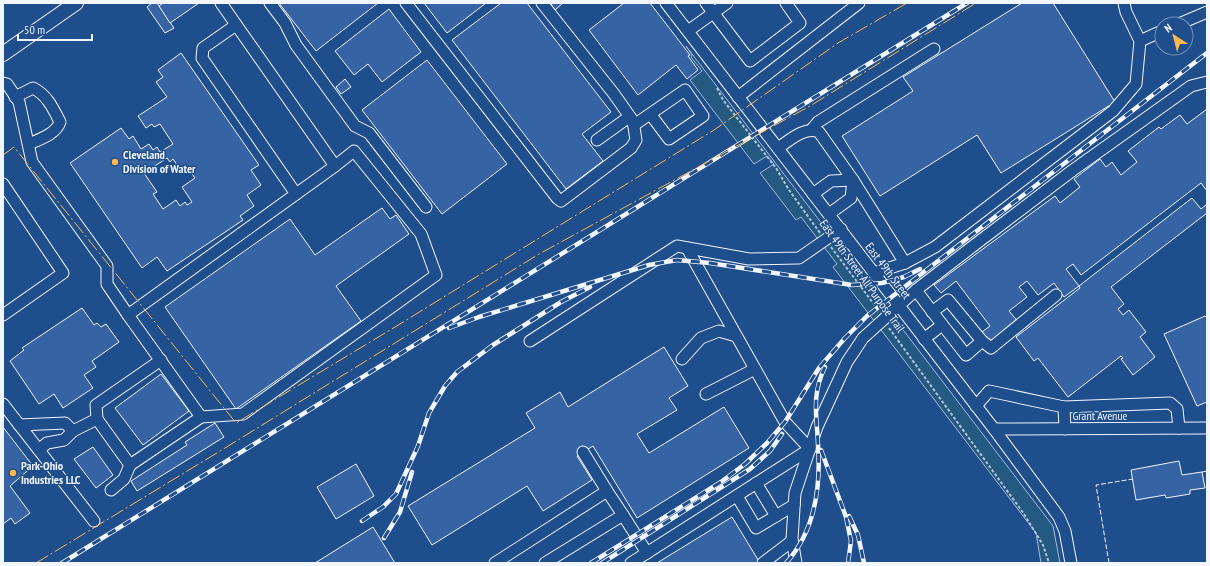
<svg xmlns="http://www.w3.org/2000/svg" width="1210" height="566" viewBox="0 0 1210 566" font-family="'PT Sans Narrow',sans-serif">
	<rect width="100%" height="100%" fill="#1f4e8c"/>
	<polygon fill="#245a82" stroke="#a8bbd7" points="686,46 1053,526 1060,563 1041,563 1036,533 833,267 837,264 801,217 796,220 760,173 774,164 767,156 754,164 690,80 702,71 691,57 692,55"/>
	<g fill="#3563a3" stroke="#f2f6ff" fill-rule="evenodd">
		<polygon points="152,3 157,3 174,28 165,33 147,7"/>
		<polygon points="163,3 199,3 170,23 159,6"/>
		<polygon points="279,3 378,3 316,51"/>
		<polygon points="424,3 486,3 447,33"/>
		<polygon points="501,3 527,3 611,112 582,134 603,161 566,189 452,40"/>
		<polygon points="550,3 563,3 555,10"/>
		<polygon points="624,3 650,3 690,55 688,56 698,70 687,79 676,65 638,95 589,30"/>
		<polygon points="1022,3 1053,3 1115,102 1001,173 977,135 880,196 842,136 913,91 903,77"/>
		<polygon points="389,9 421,52 382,82 368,64 354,75 335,51"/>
		<path d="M 181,53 L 259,165 L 251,170 L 261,185 L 247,195 L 254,206 L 240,216 L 243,220 L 167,271 L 157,257 L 142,268 L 70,163 L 121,128 L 129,139 L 133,136 L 141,149 L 149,144 L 153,150 L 157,147 L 160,152 L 173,144 L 160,124 L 154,127 L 152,124 L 146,128 L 138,116 L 167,97 L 156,82 L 163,77 L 158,70 ZM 167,158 L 170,162 L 173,159 L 183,174 L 189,170 L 195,178 L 182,187 L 192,202 L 187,205 L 185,202 L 180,206 L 176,200 L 163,209 L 153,194 L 157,192 L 144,173 Z"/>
		<polygon points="427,60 507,164 442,214 362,110"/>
		<polygon points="345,79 351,87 341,94 336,87"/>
		<polygon points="1207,109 1207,191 1201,183 1081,275 1073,264 1066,269 1079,286 1064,297 1054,283 1038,295 1027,281 1019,287 1027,297 1009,311 1019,323 991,344 982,332 990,326 956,281 941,293 934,285 1055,196 1060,203 1080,187 1074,179 1100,159 1106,167 1112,162 1121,175 1137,162 1128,151 1159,127 1161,129 1180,115 1187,124"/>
		<polygon points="1192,198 1201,209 1207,204 1207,213 1111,287 1124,304 1118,309 1123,315 1129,310 1146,332 1140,337 1155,357 1133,375 1121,359 1123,358 1121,356 1068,397 1038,358 1034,361 1016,337 1080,288 1079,286"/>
		<polygon points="382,208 390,219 396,215 409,234 336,286 361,321 236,409 165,307 290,219 315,255"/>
		<polygon points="82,308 94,325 97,323 101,327 106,324 119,342 92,361 96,367 84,375 93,388 63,408 54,394 39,404 10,361 24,350 22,348"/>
		<polygon points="1205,316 1207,318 1207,402 1197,406 1164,334"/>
		<polygon points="664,347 688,386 669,398 677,410 637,434 649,453 724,407 749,448 637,518 593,446 577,456 592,480 543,511 527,486 432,545 408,506 535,428 526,413 560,392 568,407"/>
		<polygon points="161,374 189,411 143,445 115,408"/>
		<polygon points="215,423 224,437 137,491 131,481 187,445 185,442"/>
		<polygon points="3,427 33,466 10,486 30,513 15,524 11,518 3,524"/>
		<polygon points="93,447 113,475 96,488 74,459"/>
		<polygon points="1179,461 1182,475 1202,472 1205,488 1190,490 1190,494 1166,498 1165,495 1136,500 1131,470"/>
		<polygon points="356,464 374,496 336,519 317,487"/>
		<polygon points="732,517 760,563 657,563"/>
		<polygon points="373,527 395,563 315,563"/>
	</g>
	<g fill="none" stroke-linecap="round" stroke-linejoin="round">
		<g stroke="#f2f6ff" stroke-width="13">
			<g id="minor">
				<polyline points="270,3 285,23 296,45 355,126 369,133 426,207"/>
				<polyline points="406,3 557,198 561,201 631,148 636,140 633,121 614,94 542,3"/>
				<polyline points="666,3 994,429 1059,517 1065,531 1071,563"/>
				<polyline points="706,3 750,61 800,23 786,3"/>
				<polyline points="1179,24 1207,12"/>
				<polyline points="236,25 203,48 202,58 296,194"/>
				<polyline points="688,31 727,3"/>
				<polyline points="1140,41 1162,31"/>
				<polyline points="3,83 7,84 19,102 32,162 107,266 107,284 128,315 335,166 221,3"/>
				<path d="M 15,97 L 33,88 C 47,95 53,108 60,122 C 56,134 40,139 29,144"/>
				<polyline points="738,97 859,3"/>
				<polyline points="634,125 685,90 703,116 669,139 651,115"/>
				<polyline points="812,129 818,122 934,49"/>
				<polyline points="597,140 629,117"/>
				<path d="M 778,148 C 790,140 805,126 819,132 L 853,180 L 905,263"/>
				<polyline points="3,184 63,273 3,315"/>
				<polyline points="813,194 831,181 853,180"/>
				<polyline points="829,214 851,198 853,180"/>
				<polyline points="874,273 905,263 935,247 1113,111 1136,84 1140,41 1126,12 1124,3"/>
				<path d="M 916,290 C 932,312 949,333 966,355 L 982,341 L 948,300 L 932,312"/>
				<polyline points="128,315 201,417 243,414 436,275 421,234 354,151 335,166"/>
				<polyline points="924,339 942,325"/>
				<polyline points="530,341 677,246 749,259 799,258 841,229"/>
				<polyline points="982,341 991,348 1056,295"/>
				<polyline points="682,359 701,338 719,331 736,336"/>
				<polyline points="706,394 755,369"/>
				<polyline points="3,404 94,521"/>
				<polyline points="976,406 989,391 1064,407 1065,429"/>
				<polyline points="1064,407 1170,403 1177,409 1179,428"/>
				<polyline points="97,419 96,405 161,360"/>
				<polyline points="19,425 65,423 73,431 64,440 47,443 39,450"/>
				<polyline points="994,429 1207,428"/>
				<polyline points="73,431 97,419 130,465 201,417"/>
				<polyline points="583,452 607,491"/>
				<polyline points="756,483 776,516 794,505"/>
				<polyline points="111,490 124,479 130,465"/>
				<polyline points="737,496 756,528 776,516"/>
				<polyline points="623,515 647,553"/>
				<polyline points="495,563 607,491 623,515 545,563"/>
				<polyline points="631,563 810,449 785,422 687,248"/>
				<polyline points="763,563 792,541"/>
				<polyline points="796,563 792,539 795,493 817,427 847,362 863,338 916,290 977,243 1073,170 1191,86 1207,82"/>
			</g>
		</g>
		<g stroke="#f2f6ff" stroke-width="16">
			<polyline id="major" points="3,54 76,3"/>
		</g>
		<g stroke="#b3c4dc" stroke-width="2" stroke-dasharray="3 2" stroke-linecap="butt">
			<polyline points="717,88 723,100 776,168 789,190 820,233"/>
			<polyline points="831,247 879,311"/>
			<polyline points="889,328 1024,514 1043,545 1049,563"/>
		</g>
		<use href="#minor" stroke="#1f4e8c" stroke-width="11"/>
		<use href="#major" stroke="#1f4e8c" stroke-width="14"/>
		<g stroke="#f2f6ff" stroke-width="4.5">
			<g id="rail">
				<polyline points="449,328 479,317 649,265 677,260 710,263 852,285 882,283 904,277 920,269"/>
				<polyline points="821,450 846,517 851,541 848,563"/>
				<polyline points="849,516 858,535 864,563"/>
				<polyline points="362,521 383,507 396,494 418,446 429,413 445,386 457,372 493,345 561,302 590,287"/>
				<polyline points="384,538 400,512 412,472"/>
				<polyline points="62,563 967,3"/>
				<polyline points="591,563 721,482 745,464 767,443 785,422 819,368 845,338 867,316 1207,53"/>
				<polyline points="602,563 750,469 770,451 782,434"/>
				<path d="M 786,563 C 815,531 821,487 818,445 C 817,416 811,395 825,367"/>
			</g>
		</g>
		<use href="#rail" stroke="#1f4e8c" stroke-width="3" stroke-dasharray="9" stroke-linecap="butt"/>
		<g stroke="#f2f6ff" stroke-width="1" stroke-dasharray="5 2" stroke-linecap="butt">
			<polyline points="1202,472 1207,471"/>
			<polyline points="1109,563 1096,485 1133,479"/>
		</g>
		<g stroke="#ffb74d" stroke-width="1" stroke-dasharray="14 3 2 3" stroke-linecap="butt">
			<polyline points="3,155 14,147 236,423 400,324 714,130 838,43 907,3"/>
			<polyline points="36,563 225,448 539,254 810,106 976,3"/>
		</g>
	</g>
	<g fill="#ffb74d" stroke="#1f4e8c" stroke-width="1.5">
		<circle cx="115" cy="162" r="4"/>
		<circle cx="13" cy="473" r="4"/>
	</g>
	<g text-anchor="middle" stroke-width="3" stroke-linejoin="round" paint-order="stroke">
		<g font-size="12" font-weight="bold" fill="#f2f6ff" stroke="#1f4e8c" text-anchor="start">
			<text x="123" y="159">Cleveland<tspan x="123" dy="14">Division of Water</tspan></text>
			<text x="21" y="470">Park-Ohio<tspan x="21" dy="14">Industries LLC</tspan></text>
		</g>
		<g font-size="12" fill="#f2f6ff" stroke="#1f4e8c">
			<text transform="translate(888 271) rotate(53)" y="4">East 49th Street</text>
			<text transform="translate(862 276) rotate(54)" y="4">East 49th Street All Purpose Trail</text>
			<text x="1100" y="420">Grant Avenue</text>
		</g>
	</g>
	<rect width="1210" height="566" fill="none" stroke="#f2f6ff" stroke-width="8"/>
	<g transform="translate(1174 36) rotate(324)"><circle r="19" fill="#1f4e8c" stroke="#7391ba"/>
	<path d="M0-3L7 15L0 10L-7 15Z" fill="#ffb74d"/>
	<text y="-6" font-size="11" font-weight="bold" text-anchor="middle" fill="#f2f6ff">N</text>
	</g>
	<path d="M18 34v6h74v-6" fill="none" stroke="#f2f6ff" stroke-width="2"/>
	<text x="24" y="34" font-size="12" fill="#f2f6ff" stroke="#1f4e8c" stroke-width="3" paint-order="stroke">50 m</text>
</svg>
